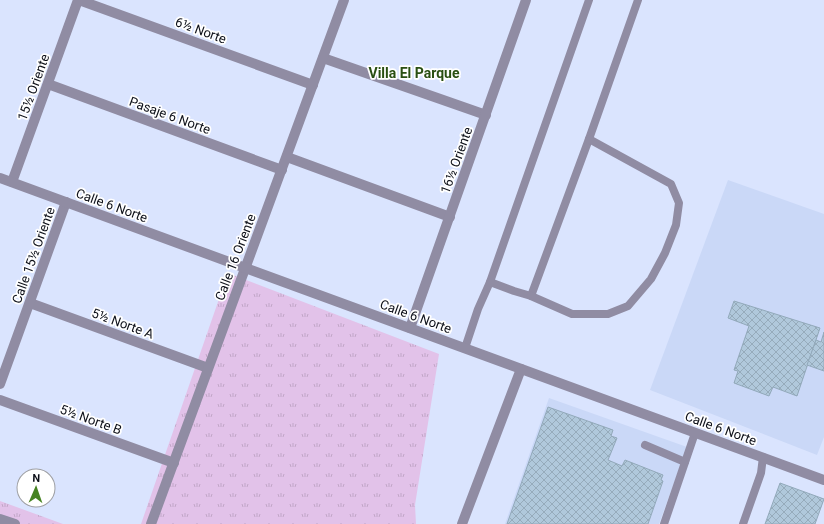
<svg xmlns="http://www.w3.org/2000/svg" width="824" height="524" viewBox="0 0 824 524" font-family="Roboto,sans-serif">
	<defs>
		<pattern id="grass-tufts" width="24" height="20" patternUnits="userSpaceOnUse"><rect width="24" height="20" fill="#e2c2e9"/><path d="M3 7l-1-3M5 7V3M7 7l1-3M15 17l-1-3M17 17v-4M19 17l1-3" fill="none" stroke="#c1a6c7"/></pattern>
		<pattern id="building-cross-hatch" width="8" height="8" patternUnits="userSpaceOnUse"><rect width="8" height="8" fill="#b0c8db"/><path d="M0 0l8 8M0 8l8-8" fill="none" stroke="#96abbb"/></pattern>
	</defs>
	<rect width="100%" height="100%" fill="#dae4fe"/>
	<g fill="#cad8f7">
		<polygon points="728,180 824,214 824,437 817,455 650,390"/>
		<polygon points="549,398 687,447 659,524 505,524"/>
	</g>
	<g fill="url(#grass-tufts)">
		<polygon points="228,273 439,354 415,505 416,524 141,524"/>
		<polygon points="0,501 63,524 0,524"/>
	</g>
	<g fill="url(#building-cross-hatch)" stroke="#92a9ba">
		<polygon points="734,301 820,328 797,396 773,387 769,396 734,383 738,371 734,370 749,326 728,318"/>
		<polygon points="824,332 824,371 807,365 816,340 821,342"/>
		<polygon points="548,407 613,430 611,436 617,438 608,460 622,466 625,460 663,475 661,480 663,481 648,524 507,524"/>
		<polygon points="780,483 824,499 815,524 765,524"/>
	</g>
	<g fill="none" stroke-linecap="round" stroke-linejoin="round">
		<g stroke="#908ca3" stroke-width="8">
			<polyline points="490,282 514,291 531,296 589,139 638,0"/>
			<polyline points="531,296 572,314 608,314 628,306 651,279 665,253 676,225 679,203 671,184 589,139"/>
			<polyline points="465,348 478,309 490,282 589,0"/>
			<polyline points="645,445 685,462"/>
			<polyline points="664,524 695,433"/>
			<polyline points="743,524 761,473 763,457"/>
		</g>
		<g stroke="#908ca3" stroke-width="10">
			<polyline points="79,0 313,85"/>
			<polyline points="323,58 486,115"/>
			<polyline points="48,84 282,170"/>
			<polyline points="287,157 450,217"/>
			<polyline points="12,182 78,0"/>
			<polyline points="30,303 208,368"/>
			<polyline points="410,328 526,0"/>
			<polyline points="0,384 66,202"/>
			<polyline points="0,400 174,463"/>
			<polyline points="0,519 15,524"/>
			<polyline points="151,524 344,0"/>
			<polyline points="462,524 521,369"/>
		</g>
		<polyline stroke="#908ca3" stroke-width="10" points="0,178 824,480"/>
	</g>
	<g text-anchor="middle" stroke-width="3.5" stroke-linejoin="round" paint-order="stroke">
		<g font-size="13" fill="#0d1019" stroke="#fff">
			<text transform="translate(201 30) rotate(20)" y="5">6½ Norte</text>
			<text transform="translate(33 87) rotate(-70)" y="5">15½ Oriente</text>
			<text transform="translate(170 115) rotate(20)" y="5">Pasaje 6 Norte</text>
			<text transform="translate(456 160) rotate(-70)" y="5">16½ Oriente</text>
			<text transform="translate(112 205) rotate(20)" y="5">Calle 6 Norte</text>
			<text transform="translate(33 255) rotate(-70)" y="5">Calle 15½ Oriente</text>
			<text transform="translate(235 257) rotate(-69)" y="5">Calle 16 Oriente</text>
			<text transform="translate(416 316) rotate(20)" y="5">Calle 6 Norte</text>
			<text transform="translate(123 323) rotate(20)" y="5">5½ Norte A</text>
			<text transform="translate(91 419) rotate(20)" y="5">5½ Norte B</text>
			<text transform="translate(721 428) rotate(20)" y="5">Calle 6 Norte</text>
		</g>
		<g font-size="14" font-weight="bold" fill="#294f12" stroke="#fff">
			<text x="414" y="78">Villa El Parque</text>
		</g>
	</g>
	<g transform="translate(36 488) rotate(2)"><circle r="19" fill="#ffffff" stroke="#9e9fa3"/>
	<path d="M0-3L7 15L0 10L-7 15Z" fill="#468321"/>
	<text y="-6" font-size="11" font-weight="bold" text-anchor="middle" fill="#0d1019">N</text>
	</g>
</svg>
